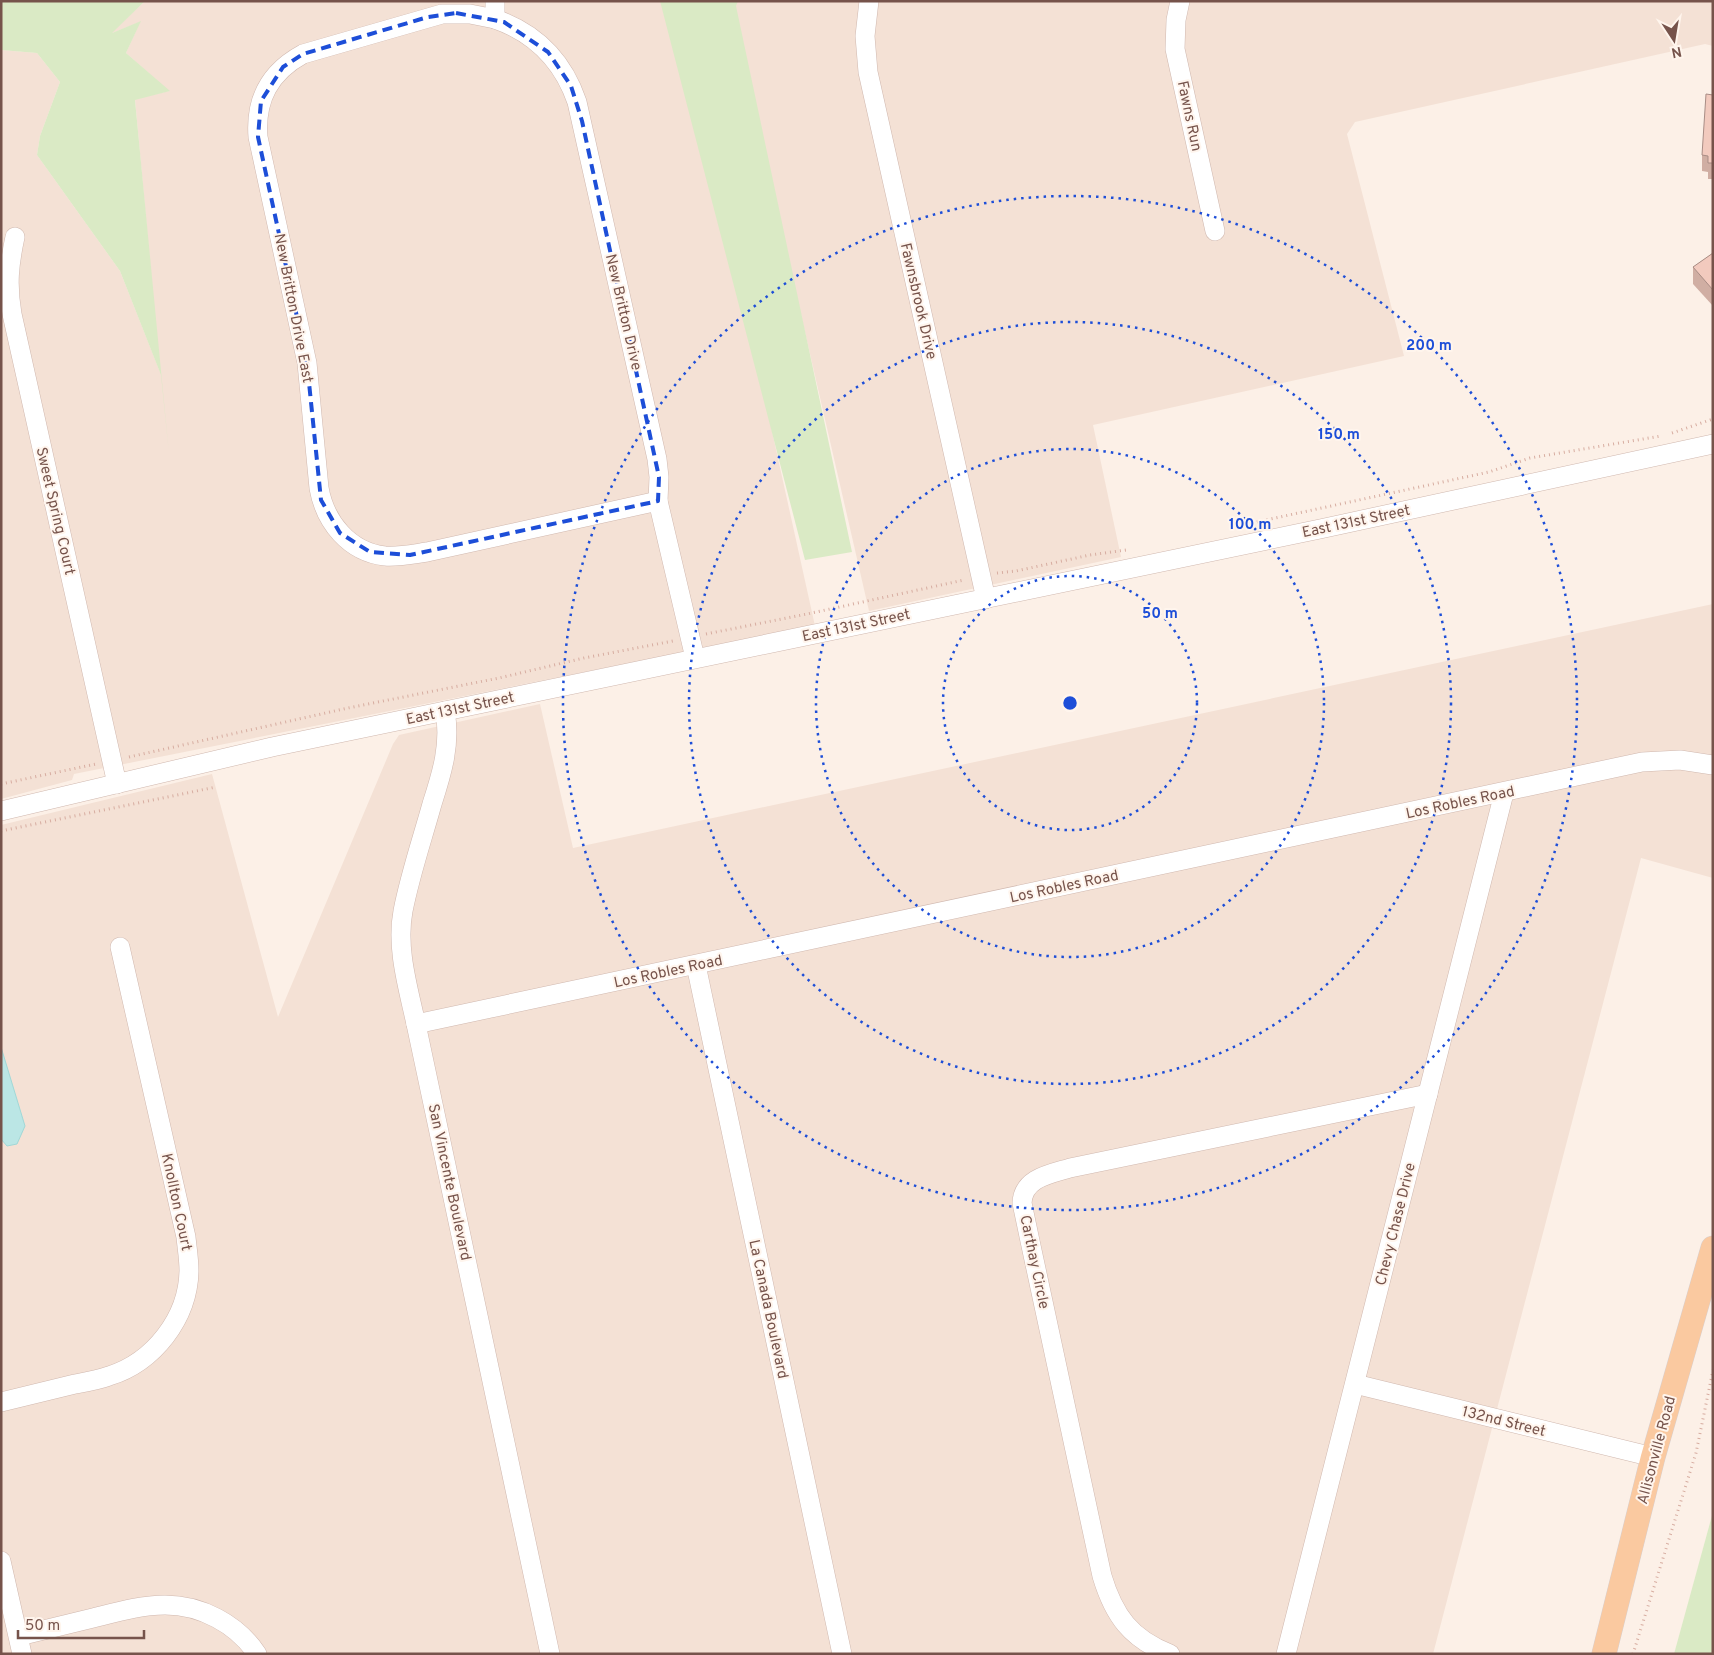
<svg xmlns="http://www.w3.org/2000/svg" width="1714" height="1655" viewBox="0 0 1714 1655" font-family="Overpass,sans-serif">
	<rect width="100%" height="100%" fill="#fcf0e7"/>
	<g fill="#f4e1d5">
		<polygon points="145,1 677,1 815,626 74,774 72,780 1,799 1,50 37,53 60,82 40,136 37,155 120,271 160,372 135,99 169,91 126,53 140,22 110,34"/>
		<polygon points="729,1 1713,1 1713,46 1705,44 1355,122 1347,134 1404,356 1093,425 1121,557 869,611"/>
		<polygon points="1713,604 1713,878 1641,858 1433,1654 1,1654 1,825 212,774 278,1017 393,744 399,735 540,704 573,848"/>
	</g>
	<g fill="#daeac5">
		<polygon points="1,1 145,1 112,33 141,21 126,53 170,91 135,100 169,454 161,375 120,271 37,155 40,136 60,82 37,53 1,50"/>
		<polygon points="660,1 738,1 736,6 852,552 805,560"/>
		<polygon points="1713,1512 1713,1654 1674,1654"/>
	</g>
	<polygon fill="#bbe6e5" stroke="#a1d8d7" points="1,1047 25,1126 17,1144 7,1146 1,1139"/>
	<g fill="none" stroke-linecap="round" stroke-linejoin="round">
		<g stroke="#d0b8af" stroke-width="20">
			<g id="minor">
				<path d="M 495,1 L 495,19 C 535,33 563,61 577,102 L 657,459 L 659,477 L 658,501 L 695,658"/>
				<polyline points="869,1 865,36 868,72 986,599"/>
				<polyline points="1180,1 1176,20 1175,49 1215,231"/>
				<path d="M 495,19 L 470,14 L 442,14 L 303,54 C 270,72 255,99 258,137 L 307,363 L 319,488 C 325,522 349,552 385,556 C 399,557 413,554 427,552 L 658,501"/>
				<path d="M 15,237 C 9,265 7,285 12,314 L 117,784"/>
				<path d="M 445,711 C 451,744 442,773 432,804 C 422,840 410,875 403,911 C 396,948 408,987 416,1024 L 550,1654"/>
				<polyline points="1,811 272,747 1320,529 1713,444"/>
				<polyline points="696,965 842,1654"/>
				<polyline points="416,1024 1642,762 1680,760 1713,765"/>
				<polyline points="1355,1384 1653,1457"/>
				<path d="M 1,1402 C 26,1396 51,1390 75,1384 C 86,1382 98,1380 109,1376 C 154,1362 188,1318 189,1271 C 189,1259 187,1248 186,1237 L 120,947"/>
				<polyline points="1,1561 22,1654"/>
				<path d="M 19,1636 C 43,1630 68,1624 93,1618 C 117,1612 141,1605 165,1605 C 201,1605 237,1624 257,1654"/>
				<path d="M 1170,1654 C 1131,1639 1114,1616 1102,1576 L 1030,1241 L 1022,1203 C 1023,1178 1050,1174 1070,1168 L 1428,1094"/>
				<polyline points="1286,1654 1504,793"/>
			</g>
		</g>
		<g stroke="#d9cfcd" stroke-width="25">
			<polyline id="major" points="1604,1654 1653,1457 1713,1248"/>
		</g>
		<g stroke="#d7ada1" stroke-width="3" stroke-dasharray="1 4" stroke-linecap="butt">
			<polyline points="1672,433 1713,419"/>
			<polyline points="1252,523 1489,472 1530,458 1661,436"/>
			<polyline points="997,573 1016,571 1090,555 1126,550"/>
			<polyline points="706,634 807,614 964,580"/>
			<polyline points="129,757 348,708 499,678 584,658 673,641"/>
			<polyline points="1,784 96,764"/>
			<polyline points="1,831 216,787"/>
			<polyline points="1633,1654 1696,1453 1713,1370"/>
		</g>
		<use href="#minor" stroke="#fff" stroke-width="19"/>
		<use href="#major" stroke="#fac9a0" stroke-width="24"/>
	</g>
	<g fill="#d0aea3">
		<polygon points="1713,95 1713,179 1708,179 1708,172 1702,171 1702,155"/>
		<polygon points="1713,253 1713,306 1693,284 1693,267"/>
	</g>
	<g fill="#f2cabe" stroke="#a98d85">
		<polygon points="1706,94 1713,95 1713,163 1708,163 1708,156 1702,155"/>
		<polygon points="1713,253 1713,290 1693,267"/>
	</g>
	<path fill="none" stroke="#1d4ed8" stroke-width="4" stroke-dasharray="10 6" stroke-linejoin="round" d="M 456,13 L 504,22 L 548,52 L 571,86 L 582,121 L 659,477 L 658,501 L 410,555 L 370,552 L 340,533 L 321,500 L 307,363 L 258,137 L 261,101 L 283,67 L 303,54 L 428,17 Z"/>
	<g fill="none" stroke="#1d4ed8" stroke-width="2.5" stroke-dasharray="2.5 5">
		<circle cx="1070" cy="703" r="127"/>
		<circle cx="1070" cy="703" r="254"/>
		<circle cx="1070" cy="703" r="381"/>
		<circle cx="1070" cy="703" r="507"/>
	</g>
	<g text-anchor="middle" stroke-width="4" stroke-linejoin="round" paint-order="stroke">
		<g font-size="15" fill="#76534b" stroke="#fff5ed">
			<text transform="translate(1190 116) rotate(78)" y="5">Fawns Run</text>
			<text transform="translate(919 301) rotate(77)" y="5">Fawnsbrook Drive</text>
			<text transform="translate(294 308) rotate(79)" y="5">New Britton Drive East</text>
			<text transform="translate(624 312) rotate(77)" y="5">New Britton Drive</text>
			<text transform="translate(56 511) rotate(77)" y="5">Sweet Spring Court</text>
			<text transform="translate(1356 521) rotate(-12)" y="5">East 131st Street</text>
			<text transform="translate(856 625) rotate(-12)" y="5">East 131st Street</text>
			<text transform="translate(460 708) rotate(-12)" y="5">East 131st Street</text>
			<text transform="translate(1460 802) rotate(-12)" y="5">Los Robles Road</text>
			<text transform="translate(1064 886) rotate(-12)" y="5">Los Robles Road</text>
			<text transform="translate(668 971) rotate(-12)" y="5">Los Robles Road</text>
			<text transform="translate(450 1182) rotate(78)" y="5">San Vincente Boulevard</text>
			<text transform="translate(177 1202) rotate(78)" y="5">Knollton Court</text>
			<text transform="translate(1395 1224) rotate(-76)" y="5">Chevy Chase Drive</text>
			<text transform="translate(1035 1262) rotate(78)" y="5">Carthay Circle</text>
			<text transform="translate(769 1309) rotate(78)" y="5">La Canada Boulevard</text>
			<text transform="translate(1504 1421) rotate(14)" y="5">132nd Street</text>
			<text transform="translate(1656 1450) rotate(-75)" y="5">Allisonville Road</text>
		</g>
	</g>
	<circle cx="1070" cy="703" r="8" fill="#1d4ed8" stroke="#fff5ed" stroke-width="2.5"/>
	<g font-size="15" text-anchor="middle" font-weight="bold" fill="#1d4ed8" stroke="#fff5ed" stroke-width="4" stroke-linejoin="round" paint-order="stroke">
		<text x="1429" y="350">200 m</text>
		<text x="1339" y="439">150 m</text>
		<text x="1250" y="529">100 m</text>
		<text x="1160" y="618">50 m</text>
	</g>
	<rect width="1714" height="1655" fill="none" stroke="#76534b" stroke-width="5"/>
	<g transform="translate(1674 40) rotate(168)" stroke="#fff5ed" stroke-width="4" paint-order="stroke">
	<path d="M0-4L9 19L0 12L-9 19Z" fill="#76534b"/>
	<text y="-8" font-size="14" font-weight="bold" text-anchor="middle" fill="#76534b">N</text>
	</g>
	<path d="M18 1630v8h126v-8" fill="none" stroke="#76534b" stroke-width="2.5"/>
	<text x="25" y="1630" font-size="15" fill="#76534b" stroke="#fff5ed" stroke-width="4" paint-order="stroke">50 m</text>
</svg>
